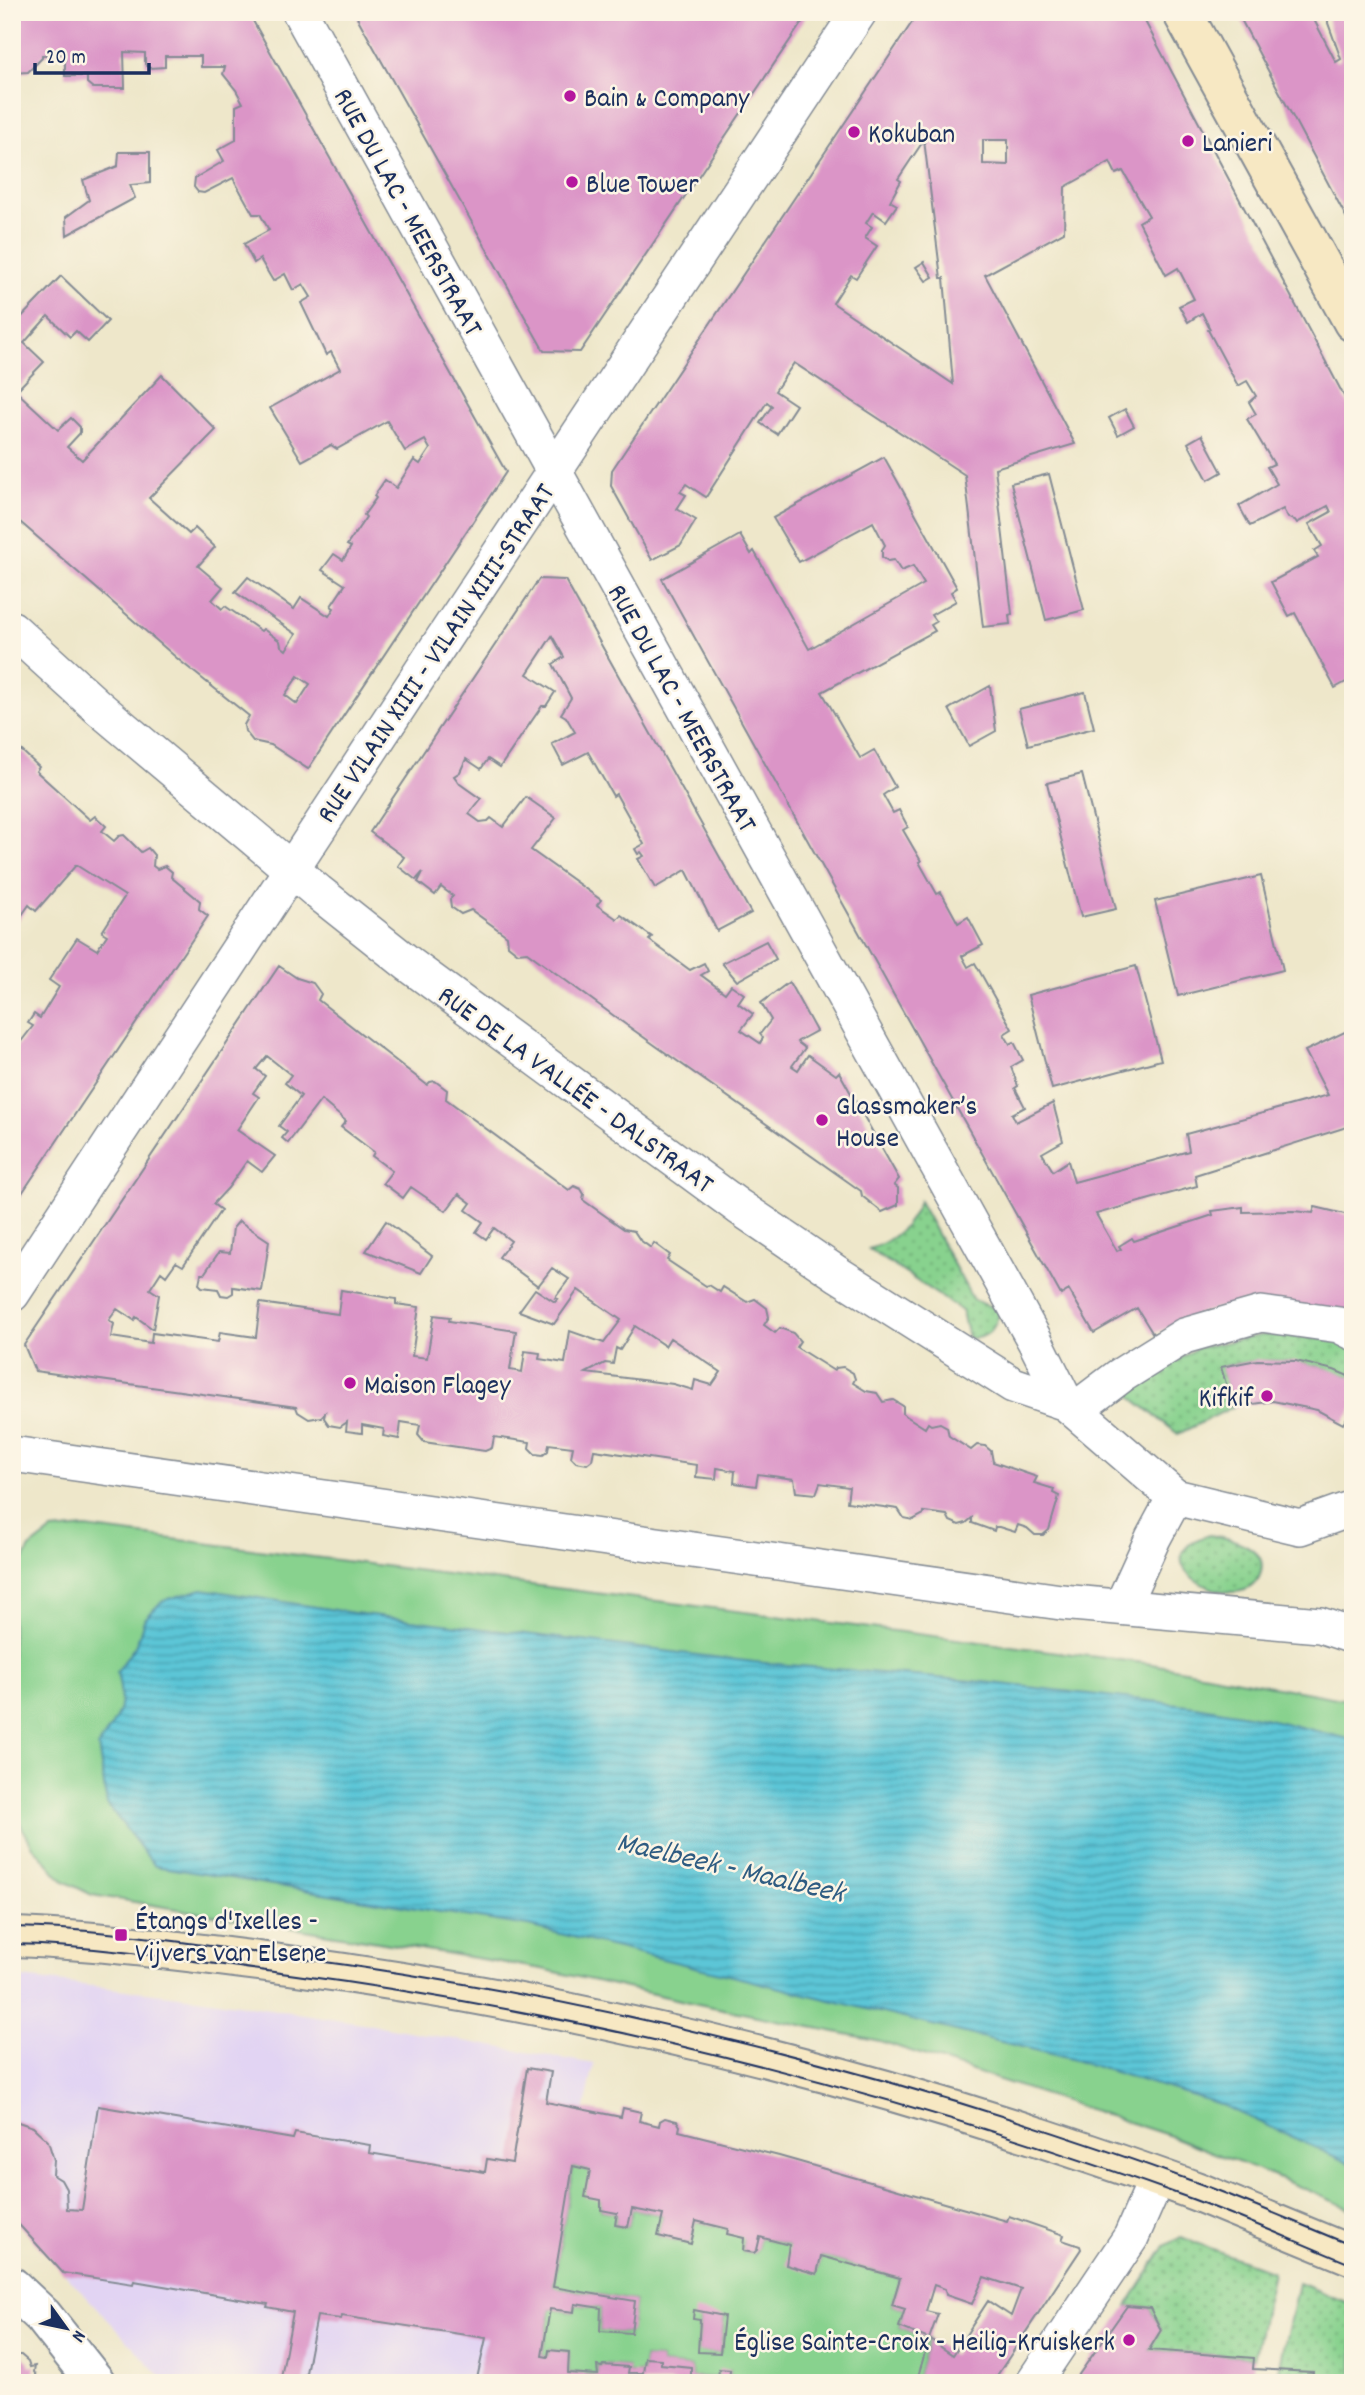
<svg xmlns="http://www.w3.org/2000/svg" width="1365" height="2395" viewBox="0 0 1365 2395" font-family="Dekko,sans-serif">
	<defs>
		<pattern id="grass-dots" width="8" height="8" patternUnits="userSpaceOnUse" patternTransform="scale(1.75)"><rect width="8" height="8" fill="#88d28e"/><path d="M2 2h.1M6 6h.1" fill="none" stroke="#6eab77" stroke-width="1.8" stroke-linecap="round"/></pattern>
		<pattern id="water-rules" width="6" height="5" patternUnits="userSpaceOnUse" patternTransform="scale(1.75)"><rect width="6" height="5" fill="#5cc6d7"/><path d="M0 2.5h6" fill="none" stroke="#4ba1b2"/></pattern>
	</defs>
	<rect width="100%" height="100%" fill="#fcf5e5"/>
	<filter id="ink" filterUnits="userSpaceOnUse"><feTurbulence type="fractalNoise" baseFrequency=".0143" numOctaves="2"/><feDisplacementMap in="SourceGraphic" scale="14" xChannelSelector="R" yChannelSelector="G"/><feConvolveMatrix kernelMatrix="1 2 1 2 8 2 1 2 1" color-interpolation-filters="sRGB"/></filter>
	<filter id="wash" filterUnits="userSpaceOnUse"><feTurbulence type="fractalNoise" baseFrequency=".00686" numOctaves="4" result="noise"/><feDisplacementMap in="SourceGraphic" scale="28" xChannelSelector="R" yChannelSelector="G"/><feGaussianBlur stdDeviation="1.57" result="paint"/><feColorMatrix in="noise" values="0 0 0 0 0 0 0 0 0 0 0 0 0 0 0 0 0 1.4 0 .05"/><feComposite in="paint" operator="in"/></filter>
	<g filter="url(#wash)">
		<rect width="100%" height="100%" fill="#eee7ca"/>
		<polygon fill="#e2d4f3" points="12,1977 197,1998 368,2024 594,2064 569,2188 536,2383 167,2383 12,2217"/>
		<g fill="url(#grass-dots)" stroke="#528076" stroke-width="2">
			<path d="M 919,1201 L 973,1300 L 1000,1310 C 996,1328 988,1340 968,1338 L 962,1311 L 869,1249 C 894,1241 910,1226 919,1201 Z"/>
			<path d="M 1263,1335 L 1332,1339 L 1353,1350 L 1353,1378 C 1309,1360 1267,1355 1221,1367 L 1233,1407 L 1178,1434 L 1129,1395 L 1136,1386 L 1197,1348 Z"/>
			<path d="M 1209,1535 C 1228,1537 1271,1547 1260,1575 C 1258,1582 1252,1587 1245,1590 C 1210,1602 1144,1556 1209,1535 Z"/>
			<polygon points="1181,2237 1273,2272 1254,2358 1149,2350 1161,2329 1150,2308 1127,2306 1165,2246"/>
			<polygon points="1298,2283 1353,2305 1353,2383 1312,2383 1279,2370"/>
		</g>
		<g fill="#88d28e" stroke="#528076" stroke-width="2" fill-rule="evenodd">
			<polygon points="86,1528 1152,1664 1353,1701 1353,2210 1303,2188 1174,2137 880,2041 698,2004 542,1969 92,1895 62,1880 32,1845 12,1809 12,1581 30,1548 52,1531"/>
			<path d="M 573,2166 L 590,2170 L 601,2200 L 601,2210 L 617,2213 L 615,2225 L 628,2227 L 632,2209 L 663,2215 L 658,2236 L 691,2244 L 696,2221 L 728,2229 L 744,2238 L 743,2251 L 754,2253 L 757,2250 L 760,2237 L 789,2245 L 817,2273 L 821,2256 L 900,2278 L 892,2305 L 905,2309 L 899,2327 L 929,2339 L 919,2373 L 913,2383 L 869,2383 L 835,2377 L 835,2383 L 729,2383 L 730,2370 L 718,2378 L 691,2377 L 691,2367 L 661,2364 L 661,2359 L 645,2358 L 643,2373 L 628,2373 L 628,2367 L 603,2365 L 597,2366 L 598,2375 L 568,2373 L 569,2352 L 549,2350 L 548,2357 L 542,2356 L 550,2309 L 574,2312 L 575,2304 L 601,2308 L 600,2331 L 630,2333 L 635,2301 L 553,2287 ZM 724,2317 L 720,2353 L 698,2351 L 700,2320 Z"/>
		</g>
		<path fill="url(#water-rules)" stroke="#3c7a9a" stroke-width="2" d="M 202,1589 L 354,1613 L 754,1662 L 984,1682 L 1195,1706 L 1264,1718 L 1353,1740 L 1353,2165 L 1220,2104 L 1071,2059 L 528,1926 L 155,1866 L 107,1804 L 98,1746 C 119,1715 126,1710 117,1672 L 137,1643 L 144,1620 L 162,1601 Z"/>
		<g id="blocks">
			<g fill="#db95c7" fill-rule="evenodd">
				<path d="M 12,12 L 248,12 L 506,472 L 308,769 L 271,745 L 253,741 L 245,731 L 244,725 L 249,716 L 179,660 L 12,515 L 12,327 L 61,276 L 108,321 L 88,342 L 76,331 L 70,337 L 48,316 L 24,343 L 44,362 L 16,391 L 58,430 L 71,418 L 80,427 L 80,433 L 67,447 L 82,460 L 162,375 L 216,430 L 149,498 L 189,534 L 195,528 L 215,547 L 198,566 L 223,587 L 212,600 L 222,609 L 225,606 L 261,631 L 263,629 L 280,641 L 281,646 L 286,650 L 296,634 L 235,592 L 248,577 L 294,609 L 301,598 L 329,616 L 334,608 L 331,606 L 345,585 L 322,570 L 334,554 L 343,560 L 351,547 L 347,545 L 366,517 L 364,515 L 376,498 L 374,496 L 385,480 L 396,488 L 414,460 L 420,464 L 430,449 L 425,440 L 405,451 L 387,421 L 337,449 L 331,445 L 302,461 L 270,408 L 340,369 L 331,352 L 326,355 L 301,303 L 311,297 L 303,284 L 293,290 L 285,274 L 273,281 L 260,259 L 254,263 L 244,244 L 269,230 L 260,214 L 253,214 L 233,178 L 204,193 L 198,192 L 194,187 L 195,178 L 224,161 L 218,150 L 236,140 L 236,106 L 243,103 L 236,90 L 223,74 L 225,67 L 201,67 L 201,56 L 165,56 L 165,67 L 149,68 L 145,64 L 145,53 L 124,52 L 125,88 L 93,88 L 87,83 L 87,76 L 65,76 L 65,54 L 42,55 L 42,58 L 28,72 L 12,73 ZM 298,676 L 310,684 L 297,704 L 285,695 Z"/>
				<polygon points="354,12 809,12 580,352 544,351"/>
				<path d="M 922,12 L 1140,12 L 1353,413 L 1353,678 L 1335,688 L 1295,613 L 1289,616 L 1271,582 L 1318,557 L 1314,551 L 1322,546 L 1309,524 L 1331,512 L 1328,506 L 1297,523 L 1295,520 L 1288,518 L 1283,509 L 1250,526 L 1239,506 L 1277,484 L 1267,467 L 1274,464 L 1247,419 L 1256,414 L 1249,402 L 1256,396 L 1247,381 L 1238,386 L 1208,330 L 1210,329 L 1202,313 L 1188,322 L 1179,306 L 1194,299 L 1178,268 L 1166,275 L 1139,222 L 1149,216 L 1123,171 L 1116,174 L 1110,162 L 1065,187 L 1064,232 L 985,275 L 1075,444 L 995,468 L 1012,614 L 1009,615 L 1010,624 L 983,627 L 965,475 L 794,363 L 775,391 L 796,405 L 777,434 L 760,423 L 772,406 L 767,402 L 706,497 L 686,484 L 680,492 L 686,495 L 677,509 L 696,520 L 681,545 L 652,560 L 611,486 L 612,470 L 915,18 L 917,20 ZM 924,140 L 941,278 L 944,278 L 953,384 L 833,303 L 851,275 L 856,278 L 877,246 L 865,238 L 872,227 L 866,223 L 873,212 L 886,221 L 897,205 L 890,201 L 901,181 L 898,179 ZM 983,140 L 1008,140 L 1008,165 L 983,164 Z"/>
				<polygon points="1237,12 1310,12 1336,62 1341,59 1328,23 1328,12 1353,12 1353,53 1347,56 1353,69 1353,230"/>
				<polygon points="119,152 150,152 150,183 130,185 135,198 67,235 66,217 89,200 83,180 118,166"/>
				<polygon points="924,262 933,277 926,281 916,267"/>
				<polygon points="1125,409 1134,426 1118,435 1109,418"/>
				<polygon points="1202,435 1222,472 1208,480 1188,443"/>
				<polygon points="884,457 957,588 951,592 956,601 931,615 936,622 931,625 935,631 822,692 860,758 874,750 895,787 883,795 893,813 899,810 908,827 903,830 921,861 919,862 937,894 941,892 958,923 968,917 983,945 962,956 968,967 975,963 1012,1029 1004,1034 1010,1044 1014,1042 1023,1060 1011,1067 1018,1086 1015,1088 1025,1107 1012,1114 1016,1122 1053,1103 1063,1141 1042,1153 1053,1171 1068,1161 1074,1182 1189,1151 1186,1134 1328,1095 1305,1051 1353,1028 1353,1125 1195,1175 1197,1186 1096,1214 1117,1251 1121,1249 1119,1246 1132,1238 1134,1241 1213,1215 1212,1211 1243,1207 1243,1212 1293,1211 1313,1213 1315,1207 1353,1216 1353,1313 1244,1302 1203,1312 1153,1334 1137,1308 1094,1333 1069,1290 1061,1295 662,579 740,535 751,554 754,551 809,649 924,584 913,566 901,571 894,560 888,561 882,557 882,550 885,545 873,522 799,562 773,518"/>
				<polygon points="1049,474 1084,610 1046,620 1011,483"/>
				<polygon points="539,579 565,580 751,913 717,931 686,870 655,888 638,859 644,856 641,852 638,854 635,849 644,844 616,794 613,796 588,752 563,765 552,744 575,732 566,717 561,714 571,698 553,664 564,657 552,636 527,674 555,692 546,706 542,706 500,767 488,759 481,769 466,759 460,772 454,776 460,784 481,799 469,814 480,822 488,821 491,818 503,827 526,797 556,818 531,850 601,900 597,905 617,919 621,915 652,937 649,940 690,970 704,963 708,971 701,975 725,993 731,985 744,994 738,1003 753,1014 741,1030 760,1043 763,1038 760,1034 771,1020 761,1003 789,982 816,1031 798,1041 797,1042 805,1048 792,1066 798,1070 808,1055 836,1075 839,1072 899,1179 894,1185 898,1188 898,1205 882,1212 862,1196 861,1191 625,1024 527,952 518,953 508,945 507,936 471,910 461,914 451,907 450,899 453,896 441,887 435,895 418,882 423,872 416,880 398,866 404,857 370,832"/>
				<polygon points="990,686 996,731 969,746 949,709"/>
				<polygon points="1085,692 1094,728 1028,745 1019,709"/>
				<polygon points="12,750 17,755 21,750 39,767 36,771 90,820 95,816 106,826 102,831 114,841 119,836 124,835 141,852 148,848 154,855 153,866 157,869 165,866 172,872 171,877 200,901 199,909 208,916 12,1208 12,1053 33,1026 28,1023 34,1014 40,1018 59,987 49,980 77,938 97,950 107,935 102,932 125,896 76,865 36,911 29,905 12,929"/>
				<polygon points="1082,774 1116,909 1081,917 1047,783"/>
				<polygon points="1261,876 1283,970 1178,996 1155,901"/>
				<polygon points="766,941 776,959 737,981 722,963"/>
				<path d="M 279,966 L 297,978 L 313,983 L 321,994 L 318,1000 L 427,1085 L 430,1082 L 435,1081 L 447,1090 L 446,1099 L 569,1190 L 574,1186 L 581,1189 L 584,1194 L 583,1200 L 624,1229 L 634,1231 L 640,1240 L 651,1248 L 654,1243 L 670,1255 L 667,1260 L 706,1286 L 709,1285 L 720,1292 L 723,1287 L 747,1302 L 755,1299 L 767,1308 L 769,1317 L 764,1325 L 775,1333 L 780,1328 L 793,1333 L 800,1341 L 796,1347 L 834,1371 L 836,1368 L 843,1367 L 853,1373 L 855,1379 L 853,1383 L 866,1391 L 877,1393 L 883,1402 L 893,1400 L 903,1406 L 903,1414 L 925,1428 L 928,1423 L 931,1425 L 940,1423 L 947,1427 L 949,1436 L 971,1450 L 977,1445 L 985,1446 L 991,1451 L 993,1462 L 1037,1477 L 1034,1483 L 1054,1489 L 1053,1493 L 1059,1496 L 1049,1530 L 1043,1535 L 1035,1535 L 1027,1528 L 1018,1525 L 1015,1532 L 999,1527 L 995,1527 L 994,1531 L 972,1523 L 972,1518 L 966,1523 L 959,1525 L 950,1521 L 947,1515 L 924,1512 L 924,1514 L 913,1520 L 904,1518 L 898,1509 L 847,1502 L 849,1487 L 820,1483 L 816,1494 L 796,1492 L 794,1479 L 758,1474 L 756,1486 L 734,1483 L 735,1471 L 717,1468 L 716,1479 L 696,1477 L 697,1465 L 594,1450 L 592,1460 L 587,1464 L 576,1462 L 571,1457 L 573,1447 L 549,1444 L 548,1451 L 543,1455 L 535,1454 L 529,1448 L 530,1442 L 494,1437 L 492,1448 L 485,1451 L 424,1442 L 418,1435 L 420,1425 L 401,1422 L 399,1439 L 383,1436 L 384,1429 L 362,1425 L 362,1433 L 346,1431 L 347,1422 L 340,1427 L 329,1425 L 324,1418 L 325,1413 L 321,1417 L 309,1419 L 298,1412 L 296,1407 L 35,1371 L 24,1345 ZM 267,1056 L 291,1075 L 285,1083 L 301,1096 L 279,1126 L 287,1132 L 282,1138 L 288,1143 L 321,1100 L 346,1121 L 341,1127 L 374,1152 L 372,1156 L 392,1171 L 383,1183 L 403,1198 L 411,1187 L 446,1211 L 459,1194 L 471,1203 L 466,1210 L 483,1222 L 476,1232 L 486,1239 L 494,1228 L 511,1241 L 499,1257 L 538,1286 L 552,1268 L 569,1279 L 555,1298 L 558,1299 L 555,1302 L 535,1289 L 519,1311 L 554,1324 L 578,1290 L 621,1320 L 604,1343 L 570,1331 L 565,1363 L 539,1359 L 540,1353 L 525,1351 L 522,1372 L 510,1370 L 516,1331 L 449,1321 L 450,1317 L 434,1315 L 427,1358 L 412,1356 L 419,1307 L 396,1304 L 396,1299 L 341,1290 L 338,1314 L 260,1303 L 256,1337 L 220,1332 L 218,1342 L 152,1333 L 151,1343 L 111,1337 L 114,1324 L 109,1320 L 117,1309 L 134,1320 L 136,1317 L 153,1329 L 159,1295 L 150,1289 L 161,1272 L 166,1276 L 176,1262 L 183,1266 L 221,1210 L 213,1204 L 228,1188 L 247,1161 L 262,1172 L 275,1156 L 237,1130 L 259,1097 L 253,1093 L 265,1076 L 256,1069 ZM 635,1326 L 665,1346 L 670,1338 L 721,1372 L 712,1385 L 695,1380 L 693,1390 L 673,1384 L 586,1373 L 605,1363 L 613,1364 L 616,1348 L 620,1350 Z"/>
				<polygon points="1136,966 1161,1060 1052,1089 1028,995"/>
				<polygon points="239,1221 269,1241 262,1291 233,1287 233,1293 228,1296 221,1295 218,1289 202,1287 199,1284 201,1274 204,1274 219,1252 230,1253 233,1228"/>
				<polygon points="386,1221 432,1256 421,1273 366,1251"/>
				<polygon points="1257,1360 1296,1361 1334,1370 1353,1378 1353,1408 1343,1424 1317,1410 1273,1401 1233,1407 1221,1367"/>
				<path d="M 527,2068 L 551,2072 L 546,2102 L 621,2117 L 623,2108 L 641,2112 L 639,2121 L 659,2126 L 660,2121 L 665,2118 L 677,2121 L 680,2126 L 679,2131 L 779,2156 L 1007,2221 L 1009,2216 L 1064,2235 L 1062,2240 L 1080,2246 L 1081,2249 L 992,2383 L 913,2383 L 919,2373 L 929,2339 L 899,2327 L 905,2309 L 892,2305 L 900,2278 L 821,2256 L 817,2274 L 786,2265 L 789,2245 L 760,2237 L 757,2250 L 754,2253 L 743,2251 L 744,2238 L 727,2234 L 728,2229 L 696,2221 L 691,2244 L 658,2236 L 663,2215 L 632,2209 L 628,2227 L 615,2225 L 617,2213 L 601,2210 L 601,2200 L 585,2197 L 590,2170 L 573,2166 L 553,2287 L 635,2301 L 631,2333 L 600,2331 L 601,2308 L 575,2304 L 574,2312 L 550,2309 L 542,2356 L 548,2357 L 549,2350 L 569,2352 L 568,2373 L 598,2375 L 597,2366 L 602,2367 L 603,2365 L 629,2367 L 628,2373 L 643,2373 L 645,2358 L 661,2359 L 661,2364 L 691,2367 L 691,2377 L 718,2378 L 719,2369 L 730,2370 L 729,2383 L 476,2383 L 486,2338 L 342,2316 L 341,2319 L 317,2316 L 304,2383 L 280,2383 L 293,2312 L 267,2307 L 268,2304 L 134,2281 L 133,2284 L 63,2273 L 12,2217 L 12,2120 L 33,2127 L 48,2141 L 54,2160 L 53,2175 L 61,2180 L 66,2189 L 67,2209 L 82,2210 L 98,2106 L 293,2139 L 295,2133 L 370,2145 L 369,2153 L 485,2172 L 487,2159 L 512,2163 ZM 984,2277 L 1021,2289 L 1011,2316 L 988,2301 L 953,2355 L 929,2339 L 938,2314 L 926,2311 L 934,2285 L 945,2289 L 946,2295 L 972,2304 Z"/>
				<polygon points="1127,2306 1150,2308 1161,2330 1149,2350 1254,2358 1253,2369 1313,2372 1312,2383 1073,2383"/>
				<polygon points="694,2310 724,2316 720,2353 698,2352 700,2320 693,2319"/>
				<polygon points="12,2355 21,2355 28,2361 30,2367 35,2366 34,2372 42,2383 12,2383"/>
				<polygon points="835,2376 869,2378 869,2383 835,2383"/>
			</g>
		</g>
	</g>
	<g filter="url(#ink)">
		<use href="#blocks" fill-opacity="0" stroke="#848b94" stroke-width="2"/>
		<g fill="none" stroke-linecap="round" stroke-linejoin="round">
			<g stroke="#848b94" stroke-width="38">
				<g id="minor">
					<polyline points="300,12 1035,1341 1066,1403"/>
					<polyline points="12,629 98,707 318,892 410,965 739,1207 839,1275 1013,1385 1066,1403 1175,1497 1300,1527 1353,1508"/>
					<path d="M 12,1294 C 292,865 576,439 859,12"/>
					<polyline points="1075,1410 1120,1376 1184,1336 1261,1314 1339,1325 1353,1332"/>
					<polyline points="12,1454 1061,1602 1320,1625 1353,1636"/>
					<polyline points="1122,1606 1153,1538 1175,1497"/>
					<polyline points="1033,2383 1131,2237 1157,2178"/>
				</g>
			</g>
			<g stroke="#848b94" stroke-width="42">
				<polyline id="tertiary" points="12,2287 43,2316 96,2383"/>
			</g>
			<g stroke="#848b94" stroke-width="42">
				<g id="secondary">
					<polyline points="1182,12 1353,322"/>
					<path d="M 12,1937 C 105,1940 197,1953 289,1965 C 539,1999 787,2055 1027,2133 C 1084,2152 1142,2171 1198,2192 C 1250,2213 1301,2235 1353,2256"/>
				</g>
			</g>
			<use href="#minor" stroke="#fff" stroke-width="35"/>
			<use href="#tertiary" stroke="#fff" stroke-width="38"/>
			<use href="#secondary" stroke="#f7e8c3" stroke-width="38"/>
			<g stroke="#1b2f5e" stroke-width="2">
				<path d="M 12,1927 C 105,1928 197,1945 289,1957 C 600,1998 904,2075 1198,2183 C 1250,2202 1301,2225 1353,2246"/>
				<path d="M 12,1944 C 104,1946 197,1962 289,1974 C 598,2015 899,2093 1192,2199 C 1246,2219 1299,2243 1353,2265"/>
			</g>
		</g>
	</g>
	<g fill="#b5179e" stroke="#fcf5e5" stroke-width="2.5">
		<circle cx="570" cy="96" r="7"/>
		<circle cx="854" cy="132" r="7"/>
		<circle cx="1188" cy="141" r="7"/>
		<circle cx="572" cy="182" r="7"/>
		<circle cx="822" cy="1120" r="7"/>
		<circle cx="350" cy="1383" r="7"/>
		<circle cx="1267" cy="1396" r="7"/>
		<rect x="114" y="1928" width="14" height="14" rx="3.5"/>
		<circle cx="1129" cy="2340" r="7"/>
	</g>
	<g text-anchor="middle" stroke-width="5" stroke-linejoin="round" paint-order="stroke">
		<g font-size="28" fill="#1b2f5e" stroke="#fcf5e5" text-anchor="start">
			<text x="584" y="106">Bain &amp; Company</text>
			<text x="868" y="142">Kokuban</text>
			<text x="1202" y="151">Lanieri</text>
			<text x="586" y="192">Blue Tower</text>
			<text x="836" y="1114">Glassmaker’s<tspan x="836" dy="32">House</tspan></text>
			<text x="364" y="1393">Maison Flagey</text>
			<text x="1253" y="1406" text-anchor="end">Kifkif</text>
			<text x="135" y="1929">Étangs d'Ixelles -<tspan x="135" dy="32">Vijvers van Elsene</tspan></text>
			<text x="1115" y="2350" text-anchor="end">Église Sainte-Croix - Heilig-Kruiskerk</text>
		</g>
		<g font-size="28" fill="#1b2f5e" stroke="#fcf5e5">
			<text transform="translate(410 211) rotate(61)" y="10">RUE DU LAC - MEERSTRAAT</text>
			<text transform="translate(434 652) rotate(-56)" y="10">RUE VILAIN XIIII - VILAIN XIIII-STRAAT</text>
			<text transform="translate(684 707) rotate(61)" y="10">RUE DU LAC - MEERSTRAAT</text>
			<text transform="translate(577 1088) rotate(36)" y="10">RUE DE LA VALLÉE - DALSTRAAT</text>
		</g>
		<g font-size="30" font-style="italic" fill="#2e5c82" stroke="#fcf5e5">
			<text transform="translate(731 1866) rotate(13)" y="10">Maelbeek - Maalbeek</text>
		</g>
	</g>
	<rect width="1365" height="2395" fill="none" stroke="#fcf5e5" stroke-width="42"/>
	<g transform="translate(66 2328) rotate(123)" stroke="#fcf5e5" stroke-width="5" paint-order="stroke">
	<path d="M0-5L12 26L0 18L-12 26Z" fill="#1b2f5e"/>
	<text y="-10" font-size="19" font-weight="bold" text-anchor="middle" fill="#1b2f5e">N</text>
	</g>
	<path d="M35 63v10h114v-10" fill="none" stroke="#1b2f5e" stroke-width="3.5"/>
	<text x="46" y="63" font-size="21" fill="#1b2f5e" stroke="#fcf5e5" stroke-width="5" paint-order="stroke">20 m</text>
</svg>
